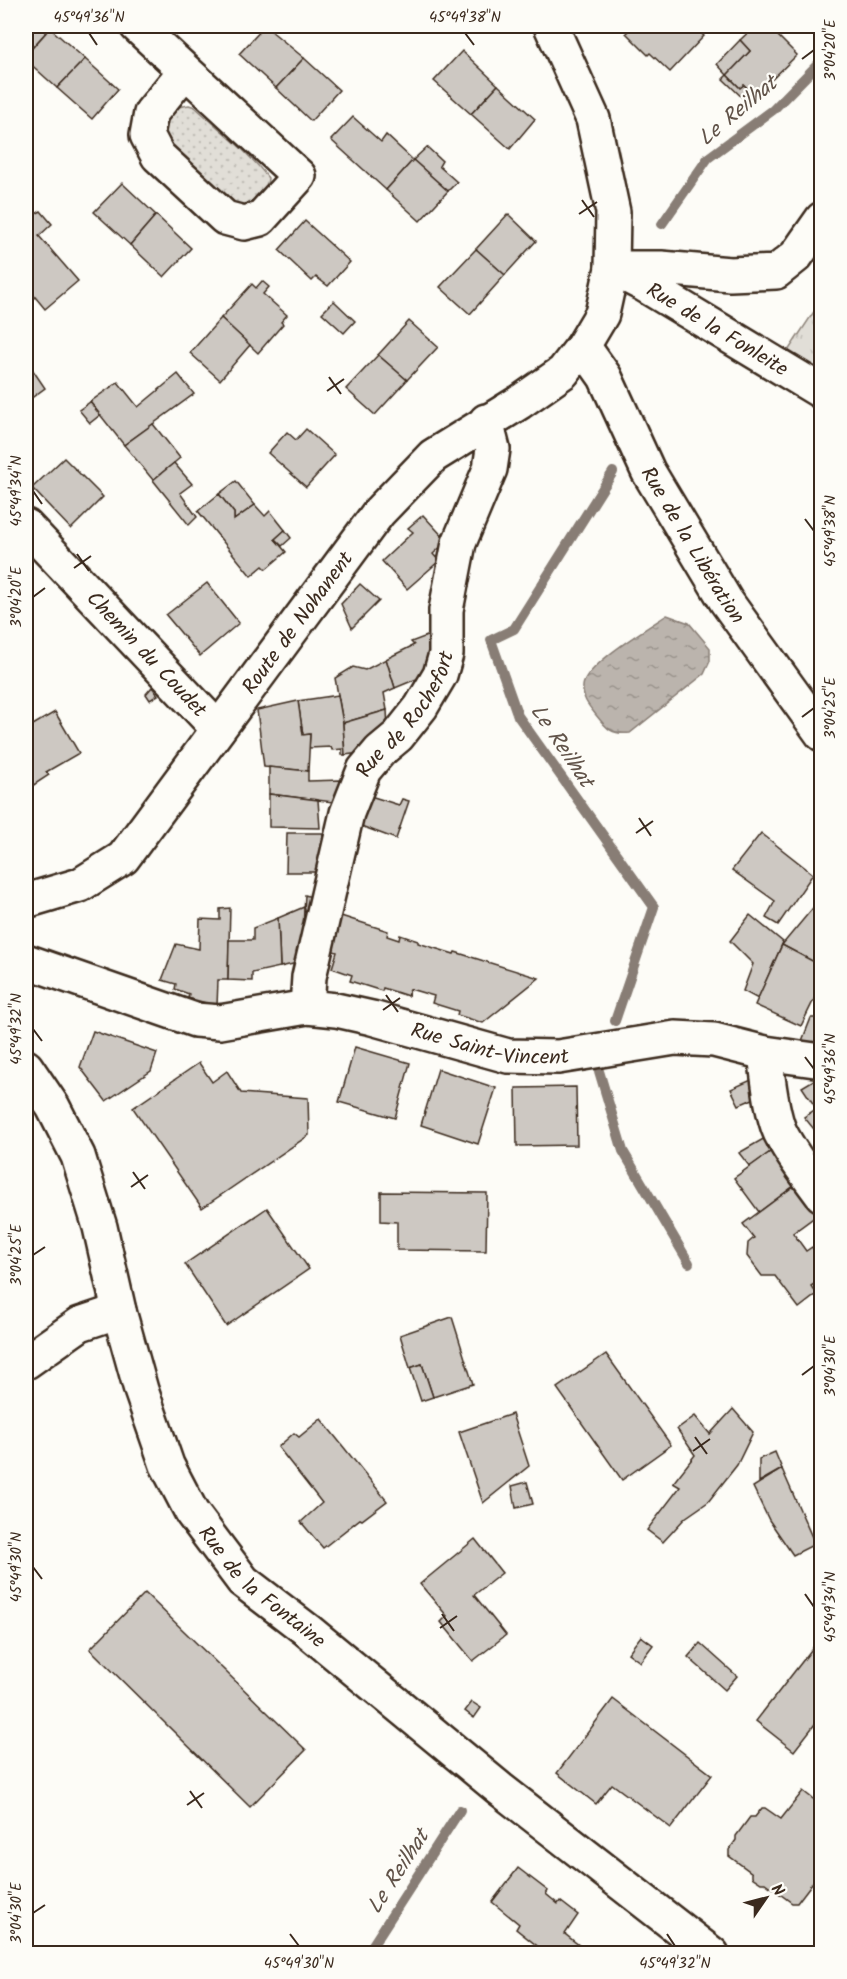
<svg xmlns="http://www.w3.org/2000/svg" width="847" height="1979" viewBox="0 0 847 1979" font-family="Kalam,sans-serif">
	<defs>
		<pattern id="grass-dots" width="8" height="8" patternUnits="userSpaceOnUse" patternTransform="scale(1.5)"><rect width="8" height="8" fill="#e1ded7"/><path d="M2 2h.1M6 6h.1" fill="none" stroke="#c2bfb8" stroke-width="1.8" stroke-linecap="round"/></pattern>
		<pattern id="park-tufts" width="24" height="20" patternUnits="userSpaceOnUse" patternTransform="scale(1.5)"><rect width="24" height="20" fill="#e1ded7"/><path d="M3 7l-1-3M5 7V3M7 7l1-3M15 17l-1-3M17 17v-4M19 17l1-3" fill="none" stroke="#c2bfb8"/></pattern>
		<pattern id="water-ripples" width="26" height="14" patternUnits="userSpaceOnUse" patternTransform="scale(1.5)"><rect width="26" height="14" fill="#bbb4ad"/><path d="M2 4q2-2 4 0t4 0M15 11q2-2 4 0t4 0" fill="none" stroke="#99938c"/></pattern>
	</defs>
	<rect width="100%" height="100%" fill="#fdfcf7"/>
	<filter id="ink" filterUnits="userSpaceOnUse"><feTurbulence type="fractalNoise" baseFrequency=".0167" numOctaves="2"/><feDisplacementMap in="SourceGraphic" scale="12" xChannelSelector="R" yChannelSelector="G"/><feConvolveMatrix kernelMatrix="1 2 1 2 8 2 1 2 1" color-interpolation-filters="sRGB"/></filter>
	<g filter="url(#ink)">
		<path fill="url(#grass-dots)" stroke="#8e847a" stroke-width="1.5" d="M 189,105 L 195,107 C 220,130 248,151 268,178 C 267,198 256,203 239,208 L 167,146 L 163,127 L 168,115 L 178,107 Z"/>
		<polygon fill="url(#park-tufts)" stroke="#8e847a" stroke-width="1.5" points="821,301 821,380 784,357"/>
		<path fill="url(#water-ripples)" stroke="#887d74" stroke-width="1.5" d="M 667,615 L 689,623 L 710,648 L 710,661 L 704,674 L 630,733 C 612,735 607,729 596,715 C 589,706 582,699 583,686 C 585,665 649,627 667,615 Z"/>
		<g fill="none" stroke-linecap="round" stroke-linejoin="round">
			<g stroke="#887d74" stroke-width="10">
				<polyline points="662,224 708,158 773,110 822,60"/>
				<polyline points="613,472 514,629 491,640 518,716 654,907 615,1021"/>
				<polyline points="599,1071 623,1151 689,1263"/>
				<polyline points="367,1954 460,1810"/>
			</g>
		</g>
		<g fill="#cdc8c2" stroke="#3b2a1e" stroke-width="1.5">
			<polygon points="26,26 48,26 50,28 29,51 26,48"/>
			<polygon points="265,26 304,58 276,88 239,54"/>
			<polygon points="633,26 694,26 704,36 670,72 650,53 648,55 626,33"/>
			<polygon points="755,26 768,26 797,55 755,96 744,85 740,88 727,75 750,51 740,40"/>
			<polygon points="50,28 85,59 57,88 26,60 26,55"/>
			<polygon points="740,40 750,51 727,75 717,64"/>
			<polygon points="462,51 498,85 471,114 434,81"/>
			<polygon points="304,58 339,90 311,121 276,88"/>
			<polygon points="85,59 118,89 92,119 57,88"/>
			<polygon points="727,75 740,88 744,85 755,96 748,103 723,79"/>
			<polygon points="498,85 535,119 510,149 471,114"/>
			<polygon points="353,117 381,142 386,135 413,160 386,190 331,140"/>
			<polygon points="427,147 442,161 439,166 457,182 448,191 413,160"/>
			<polygon points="413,160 448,191 420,221 386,190"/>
			<polygon points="122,183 156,215 130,245 94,212"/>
			<polygon points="41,211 52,224 39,236 78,281 45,309 26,286 26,219"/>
			<polygon points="508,214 536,241 505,275 476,249"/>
			<polygon points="156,215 191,248 164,277 130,245"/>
			<polygon points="305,221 350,262 328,286 316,277 312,281 279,250"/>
			<polygon points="476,249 505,275 470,314 440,287"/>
			<polygon points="262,281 269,287 263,294 287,315 281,322 283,324 258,353 221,318 252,284 256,288"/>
			<polygon points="334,301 355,321 344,333 322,313"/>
			<polygon points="221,318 250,345 220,380 190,353"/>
			<polygon points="409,321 438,347 407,380 378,355"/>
			<polygon points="378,355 407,380 375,415 346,389"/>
			<polygon points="26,360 45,388 26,402"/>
			<polygon points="178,374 194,394 124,445 90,402 118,382 138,407"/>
			<polygon points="90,402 100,415 90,423 79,410"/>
			<polygon points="153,424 180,458 153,480 124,445"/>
			<polygon points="306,429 335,455 306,487 268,453 287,432 296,440"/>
			<polygon points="64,458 103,497 71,529 32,488"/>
			<polygon points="174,463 192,484 180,493 197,517 189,525 153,480"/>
			<polygon points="236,481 255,505 234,520 234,513 219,494"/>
			<polygon points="219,494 234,513 234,520 255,505 265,516 270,511 285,530 275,539 286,552 266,569 263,566 251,576 198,511"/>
			<polygon points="423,515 447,541 433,554 439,561 407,589 382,561 413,532 408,528"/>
			<polygon points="285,530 291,538 282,546 275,539"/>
			<polygon points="207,583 239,623 200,656 166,615"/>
			<polygon points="360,584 379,601 352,628 341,604"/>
			<polygon points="432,634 435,658 426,662 431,673 395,688 386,659 414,645 411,642"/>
			<polygon points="386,659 395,688 384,693 387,710 343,723 335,678 353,667 365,670"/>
			<polygon points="152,687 158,695 150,700 146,694"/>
			<polygon points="338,695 343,723 345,755 342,755 342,749 332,750 331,747 309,748 310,734 303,735 298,701"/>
			<polygon points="298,701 303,735 310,734 308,771 264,767 257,710"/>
			<polygon points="387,710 388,728 371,745 360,747 360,753 345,755 343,723"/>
			<polygon points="55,712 79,753 46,772 49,775 26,790 26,729"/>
			<polygon points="269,767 308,771 308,781 341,780 341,803 269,794"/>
			<polygon points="269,794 318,800 320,828 269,827"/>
			<polygon points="364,794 399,805 402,799 409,801 396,839 353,823"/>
			<polygon points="287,833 323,833 321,872 286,872"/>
			<polygon points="761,833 813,874 778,925 766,918 775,901 732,870"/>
			<polygon points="305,895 312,897 311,912 304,912"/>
			<polygon points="822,897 822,958 817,964 782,945"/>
			<polygon points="304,907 302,962 280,967 278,918"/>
			<polygon points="230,908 228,980 218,980 217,1006 188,998 189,994 175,989 176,984 162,980 176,944 199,949 200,919 220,920 220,909"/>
			<polygon points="750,915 783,942 758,999 743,991 753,964 730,941"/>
			<polygon points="341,916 388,931 387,936 399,940 400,935 418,941 418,943 454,954 455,952 539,978 483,1023 457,1015 458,1011 432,1003 434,996 410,989 408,996 383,988 382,991 350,981 352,975 332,968 337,952 330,950"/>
			<polygon points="278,918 280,967 252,973 252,981 228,980 229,940 253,940 253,928"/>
			<polygon points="782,945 822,966 822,983 801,1026 755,1005"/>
			<polygon points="811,1018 822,1018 822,1048 800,1046"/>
			<polygon points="93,1031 157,1053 151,1071 106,1101 80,1067"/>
			<polygon points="355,1047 410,1063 395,1118 339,1102"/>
			<polygon points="199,1063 212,1082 227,1071 241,1093 308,1098 309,1135 202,1208 133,1108"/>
			<polygon points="438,1069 496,1088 478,1144 421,1125"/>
			<polygon points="822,1075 822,1105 816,1108 802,1087"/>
			<polygon points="758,1077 762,1095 739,1105 731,1089"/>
			<polygon points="576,1087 577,1145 517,1146 516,1088"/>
			<polygon points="822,1105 822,1139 804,1117"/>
			<polygon points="765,1138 773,1150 750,1167 739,1153"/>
			<polygon points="773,1150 798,1183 759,1212 734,1178"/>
			<polygon points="798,1183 820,1213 793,1233 806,1251 812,1247 822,1261 822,1279 811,1286 817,1294 799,1308 775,1276 762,1276 747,1256 748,1243 754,1238 743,1224"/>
			<polygon points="381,1192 487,1193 486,1251 397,1250 397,1222 381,1221"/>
			<polygon points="267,1208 309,1269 226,1326 185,1264"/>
			<polygon points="452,1317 473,1384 433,1397 422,1364 410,1368 400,1335"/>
			<polygon points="606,1354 671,1445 622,1480 557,1388"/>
			<polygon points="422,1364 433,1397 421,1401 410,1368"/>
			<polygon points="733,1409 753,1432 737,1465 708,1502 685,1518 663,1542 647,1530 680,1487 673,1483 695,1455 677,1429 695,1416 710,1434"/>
			<polygon points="512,1414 529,1466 483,1503 459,1432"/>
			<polygon points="321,1419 387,1501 362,1520 360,1519 323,1548 301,1522 322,1503 278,1447 294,1433 299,1437"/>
			<polygon points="775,1452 782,1469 759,1482 759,1459"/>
			<polygon points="782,1469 815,1544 793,1555 769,1520 753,1487"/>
			<polygon points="527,1482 533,1504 516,1508 512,1486"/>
			<polygon points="475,1539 502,1573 474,1595 506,1635 473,1661 441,1622 447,1616 420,1584"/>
			<polygon points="145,1593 306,1750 250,1807 90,1649"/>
			<polygon points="641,1636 653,1645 640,1662 628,1653"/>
			<polygon points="822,1636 822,1715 794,1751 756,1721"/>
			<polygon points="700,1643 737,1676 725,1690 688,1657"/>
			<polygon points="613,1699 712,1775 671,1828 612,1784 596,1804 557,1773"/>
			<polygon points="472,1702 481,1708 474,1718 465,1711"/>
			<polygon points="803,1791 822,1806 822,1870 797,1903 792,1903 765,1883 761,1883 752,1877 752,1873 729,1856 729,1850 736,1840 736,1836 750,1817 755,1817 762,1808 765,1808 781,1819"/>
			<polygon points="518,1868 548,1891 546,1894 558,1904 560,1901 578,1915 565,1934 590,1954 538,1954 541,1949 516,1929 519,1924 492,1902"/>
		</g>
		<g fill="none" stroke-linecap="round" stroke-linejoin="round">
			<g stroke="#3b2a1e" stroke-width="38">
				<g id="minor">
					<polyline points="137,26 299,176 260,219 244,223 225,218 158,156 147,135 151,113 185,71"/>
					<path id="s1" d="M 612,268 L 643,284 L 822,392"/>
					<polyline points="617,268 661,268 730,274 776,272 796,256 822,219"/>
					<path id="s2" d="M 26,526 L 218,729"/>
					<path id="s3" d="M 26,961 L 195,1020 L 220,1022 L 307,1007 L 336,1010 L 372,1018 L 508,1056 L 558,1057 L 675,1038 L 714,1040 L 765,1053 L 822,1061"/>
					<path id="s4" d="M 307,1007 L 309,977 L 347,813 L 364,770 L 380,751 L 398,736 L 421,707 L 440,675 L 446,654 L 446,610 L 459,543 L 490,469 L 493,449 L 486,421"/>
					<path d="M 765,1053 C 768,1076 771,1112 780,1132 C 791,1154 807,1175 822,1195"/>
					<path id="s5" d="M 26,1067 L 53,1107 L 78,1156 L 100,1227 L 119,1311 L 141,1390 L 167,1465 L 192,1513 L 243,1581 L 307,1630 L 500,1789 L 712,1954"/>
					<polyline points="26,1362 80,1324 119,1311"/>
				</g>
			</g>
			<g stroke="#3b2a1e" stroke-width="38">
				<g id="tertiary">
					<path id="s6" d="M 583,346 L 605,377 L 648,471 L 726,601 L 822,734"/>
					<path id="s7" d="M 26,901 L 80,885 L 123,858 L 379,512 L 433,456 L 520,402 L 563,372 L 583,346 L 602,314 L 612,268 L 613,212 L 593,119 L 551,26"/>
				</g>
			</g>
			<use href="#minor" stroke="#fdfcf7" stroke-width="33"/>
			<use href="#tertiary" stroke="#fdfcf7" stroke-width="33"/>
		</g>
	</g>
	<path fill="none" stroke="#3b2a1e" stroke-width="2" d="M 89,33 L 97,45M 465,33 L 474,45M 802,59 L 814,50M 582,200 L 594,217M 579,214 L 597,202M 329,377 L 341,394M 327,391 L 344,379M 33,491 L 42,504M 805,519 L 814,531M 77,554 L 89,571M 74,568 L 91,556M 33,597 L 45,588M 802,717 L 814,708M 639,818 L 651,836M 636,833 L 653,821M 386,995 L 398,1012M 383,1010 L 400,998M 33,1029 L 42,1041M 805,1057 L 814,1069M 133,1172 L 145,1189M 131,1187 L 148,1175M 33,1255 L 45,1247M 802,1375 L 814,1366M 695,1437 L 707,1454M 693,1451 L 710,1439M 33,1567 L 42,1579M 805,1594 L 814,1607M 442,1614 L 454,1631M 440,1628 L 457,1616M 190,1791 L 202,1808M 187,1805 L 204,1793M 33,1913 L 45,1905M 290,1934 L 299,1946M 667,1934 L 675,1946"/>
	<g text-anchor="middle" stroke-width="4.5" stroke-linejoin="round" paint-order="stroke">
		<g font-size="21" fill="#3b2a1e" stroke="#fdfcf7">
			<text dy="7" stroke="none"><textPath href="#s1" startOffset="122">Rue de la Fonleite</textPath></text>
			<text dy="7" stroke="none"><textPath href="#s6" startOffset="228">Rue de la Libération</textPath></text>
			<text dy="7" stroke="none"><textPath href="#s7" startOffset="400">Route de Nohanent</textPath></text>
			<text dy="7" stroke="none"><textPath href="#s2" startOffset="176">Chemin du Coudet</textPath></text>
			<text dy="7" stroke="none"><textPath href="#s4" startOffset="315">Rue de Rochefort</textPath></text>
			<text dy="7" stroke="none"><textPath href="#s3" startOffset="480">Rue Saint-Vincent</textPath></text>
			<text dy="7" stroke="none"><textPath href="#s5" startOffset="582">Rue de la Fontaine</textPath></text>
		</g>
		<g font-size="22" font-style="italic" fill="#615349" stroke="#fdfcf7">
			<text transform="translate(737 110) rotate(-40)" y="8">Le Reilhat</text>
			<text transform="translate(563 745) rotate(56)" y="8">Le Reilhat</text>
			<text transform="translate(397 1871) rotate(-57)" y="8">Le Reilhat</text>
		</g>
	</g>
	<rect width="847" height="1979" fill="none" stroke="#fdfcf7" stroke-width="66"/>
	<g transform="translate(766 1898) rotate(55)" stroke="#fdfcf7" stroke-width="4.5" paint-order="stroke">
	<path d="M0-4.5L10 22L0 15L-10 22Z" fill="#3b2a1e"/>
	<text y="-9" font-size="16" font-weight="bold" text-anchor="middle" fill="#3b2a1e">N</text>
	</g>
	<rect x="33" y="33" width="781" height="1913" fill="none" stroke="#3b2a1e" stroke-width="2"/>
	<g font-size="15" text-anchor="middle" fill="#3b2a1e">
		<text x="89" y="22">45°49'36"N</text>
		<text x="465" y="22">45°49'38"N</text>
		<text transform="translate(830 50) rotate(-90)" y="5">3°04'20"E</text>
		<text transform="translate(16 491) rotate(-90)" y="5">45°49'34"N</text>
		<text transform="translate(830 531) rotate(-90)" y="5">45°49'38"N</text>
		<text transform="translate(16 597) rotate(-90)" y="5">3°04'20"E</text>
		<text transform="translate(830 708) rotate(-90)" y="5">3°04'25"E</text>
		<text transform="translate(16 1029) rotate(-90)" y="5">45°49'32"N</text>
		<text transform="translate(830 1069) rotate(-90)" y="5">45°49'36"N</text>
		<text transform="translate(16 1255) rotate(-90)" y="5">3°04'25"E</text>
		<text transform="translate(830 1366) rotate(-90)" y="5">3°04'30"E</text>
		<text transform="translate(16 1567) rotate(-90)" y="5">45°49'30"N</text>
		<text transform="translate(830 1607) rotate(-90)" y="5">45°49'34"N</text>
		<text transform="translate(16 1913) rotate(-90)" y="5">3°04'30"E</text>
		<text x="299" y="1968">45°49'30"N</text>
		<text x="675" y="1968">45°49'32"N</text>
	</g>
</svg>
